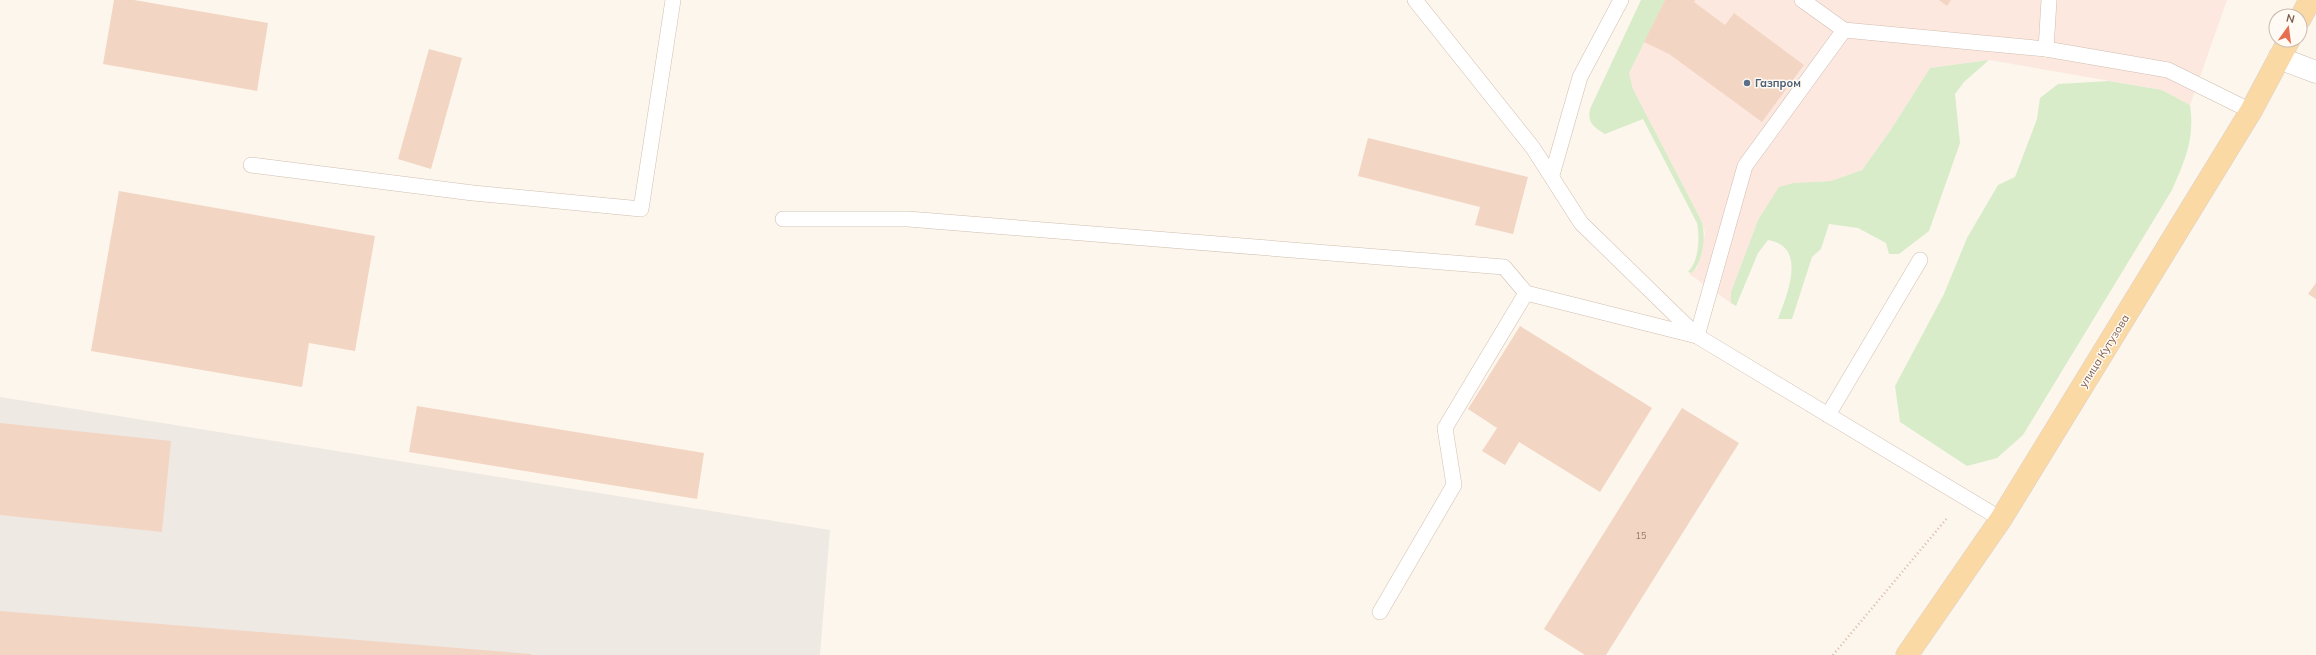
<svg xmlns="http://www.w3.org/2000/svg" width="2316" height="655" viewBox="0 0 2316 655" font-family="Mulish,sans-serif">
	<rect width="100%" height="100%" fill="#fdf6ec"/>
	<polygon fill="#fde8e0" points="1665,0 2227,0 2190,105 2162,90 1989,60 1930,68 1890,131 1862,170 1831,181 1794,183 1758,220 1731,292 1731,303 1689,274 1697,268 1705,233 1702,222 1633,89 1629,73"/>
	<polygon fill="#efe9e4" points="0,397 830,530 820,655 0,655"/>
	<g fill="#d8ecc9">
		<path d="M 1641,0 L 1665,0 L 1629,73 L 1633,89 L 1702,222 C 1706,237 1703,261 1692,273 L 1688,272 C 1699,261 1700,238 1697,223 L 1643,119 L 1605,134 C 1594,127 1587,123 1590,109 Z"/>
		<path d="M 1989,60 L 1964,82 L 1955,94 L 1960,143 L 1929,231 L 1899,254 L 1889,254 L 1886,243 L 1858,228 L 1829,224 L 1821,249 L 1812,257 L 1792,319 L 1778,319 C 1787,294 1808,247 1768,240 L 1758,253 L 1736,306 L 1731,303 L 1731,292 L 1758,220 L 1779,187 L 1794,183 L 1831,181 L 1862,170 L 1890,131 L 1930,68 Z"/>
		<path d="M 2109,81 L 2162,90 L 2190,105 C 2195,139 2185,160 2172,190 L 2023,435 L 1997,458 L 1967,466 L 1900,422 L 1895,386 L 1944,294 L 1967,238 L 1998,185 L 2015,177 L 2037,119 L 2040,98 L 2058,84 Z"/>
	</g>
	<g fill="#f3d5c3">
		<polygon points="114,0 134,0 268,23 257,91 103,64"/>
		<polygon points="1665,0 1695,0 1694,2 1725,25 1734,13 1804,65 1762,122 1669,54 1644,42"/>
		<polygon points="1939,0 1951,0 1947,6"/>
		<polygon points="429,49 462,58 431,169 398,159"/>
		<polygon points="1368,138 1528,177 1513,234 1475,225 1480,207 1358,176"/>
		<polygon points="119,191 375,236 355,351 309,343 302,387 91,351"/>
		<polygon points="2316,283 2316,299 2308,294"/>
		<polygon points="1520,326 1652,408 1600,492 1519,442 1505,465 1482,451 1497,428 1468,409"/>
		<polygon points="417,406 704,453 697,499 409,452"/>
		<polygon points="1682,408 1739,443 1606,655 1585,655 1544,629"/>
		<polygon points="0,423 171,441 162,532 0,515"/>
		<polygon points="0,611 531,654 531,655 0,655"/>
	</g>
	<g fill="none" stroke-linecap="round" stroke-linejoin="round">
		<g stroke="#d1beb0" stroke-width="16">
			<g id="service">
				<polyline points="1415,0 1533,148 1581,223 1697,336 1745,166 1844,30 2046,49 2168,70 2251,111"/>
				<polyline points="1802,0 1844,30"/>
				<polyline points="2046,49 2049,0"/>
				<polyline points="251,165 473,193 641,209 673,0"/>
				<polyline points="1552,175 1580,77 1621,0"/>
				<polyline points="783,219 908,219 1504,267 1526,293 1697,336 2001,519"/>
				<polyline points="1828,415 1920,260"/>
				<polyline points="1380,612 1454,485 1445,428 1526,293"/>
			</g>
		</g>
		<g stroke="#d1beb0" stroke-width="23">
			<polyline id="minor" points="2279,58 2316,72"/>
		</g>
		<g stroke="#dad1cd" stroke-width="23">
			<g id="primary">
				<polyline points="2300,19 2310,0"/>
				<polyline points="1907,655 2001,519 2251,111 2289,40"/>
			</g>
		</g>
		<polyline stroke="#d9b8a5" stroke-width="2.5" stroke-dasharray="1 3" stroke-linecap="butt" points="1833,655 1948,517"/>
		<use href="#service" stroke="#fff" stroke-width="15"/>
		<use href="#minor" stroke="#fff" stroke-width="22"/>
		<use href="#primary" stroke="#fbd9a5" stroke-width="22"/>
	</g>
	<circle fill="#5c6f8a" stroke="#fffaf3" stroke-width="1.5" cx="1747" cy="83" r="4"/>
	<g text-anchor="middle" stroke-width="3" stroke-linejoin="round" paint-order="stroke">
		<g font-size="9" fill="#987a6a">
			<text x="1641" y="539">15</text>
		</g>
		<g font-size="11" font-weight="bold" fill="#4e5e75" stroke="#fffaf3" text-anchor="start">
			<text x="1755" y="87">Газпром</text>
		</g>
		<g font-size="11" fill="#7a5c4d" stroke="#fffaf3">
			<text transform="translate(2104 351) rotate(-58)" y="4">улица Кутузова</text>
		</g>
	</g>
	<g transform="translate(2288 28) rotate(14)"><circle r="19" fill="#fffaf3" stroke="#cabbb1"/>
	<path d="M0-3L7 15L0 10L-7 15Z" fill="#e76f51"/>
	<text y="-6" font-size="11" font-weight="bold" text-anchor="middle" fill="#7a5c4d">N</text>
	</g>
</svg>
